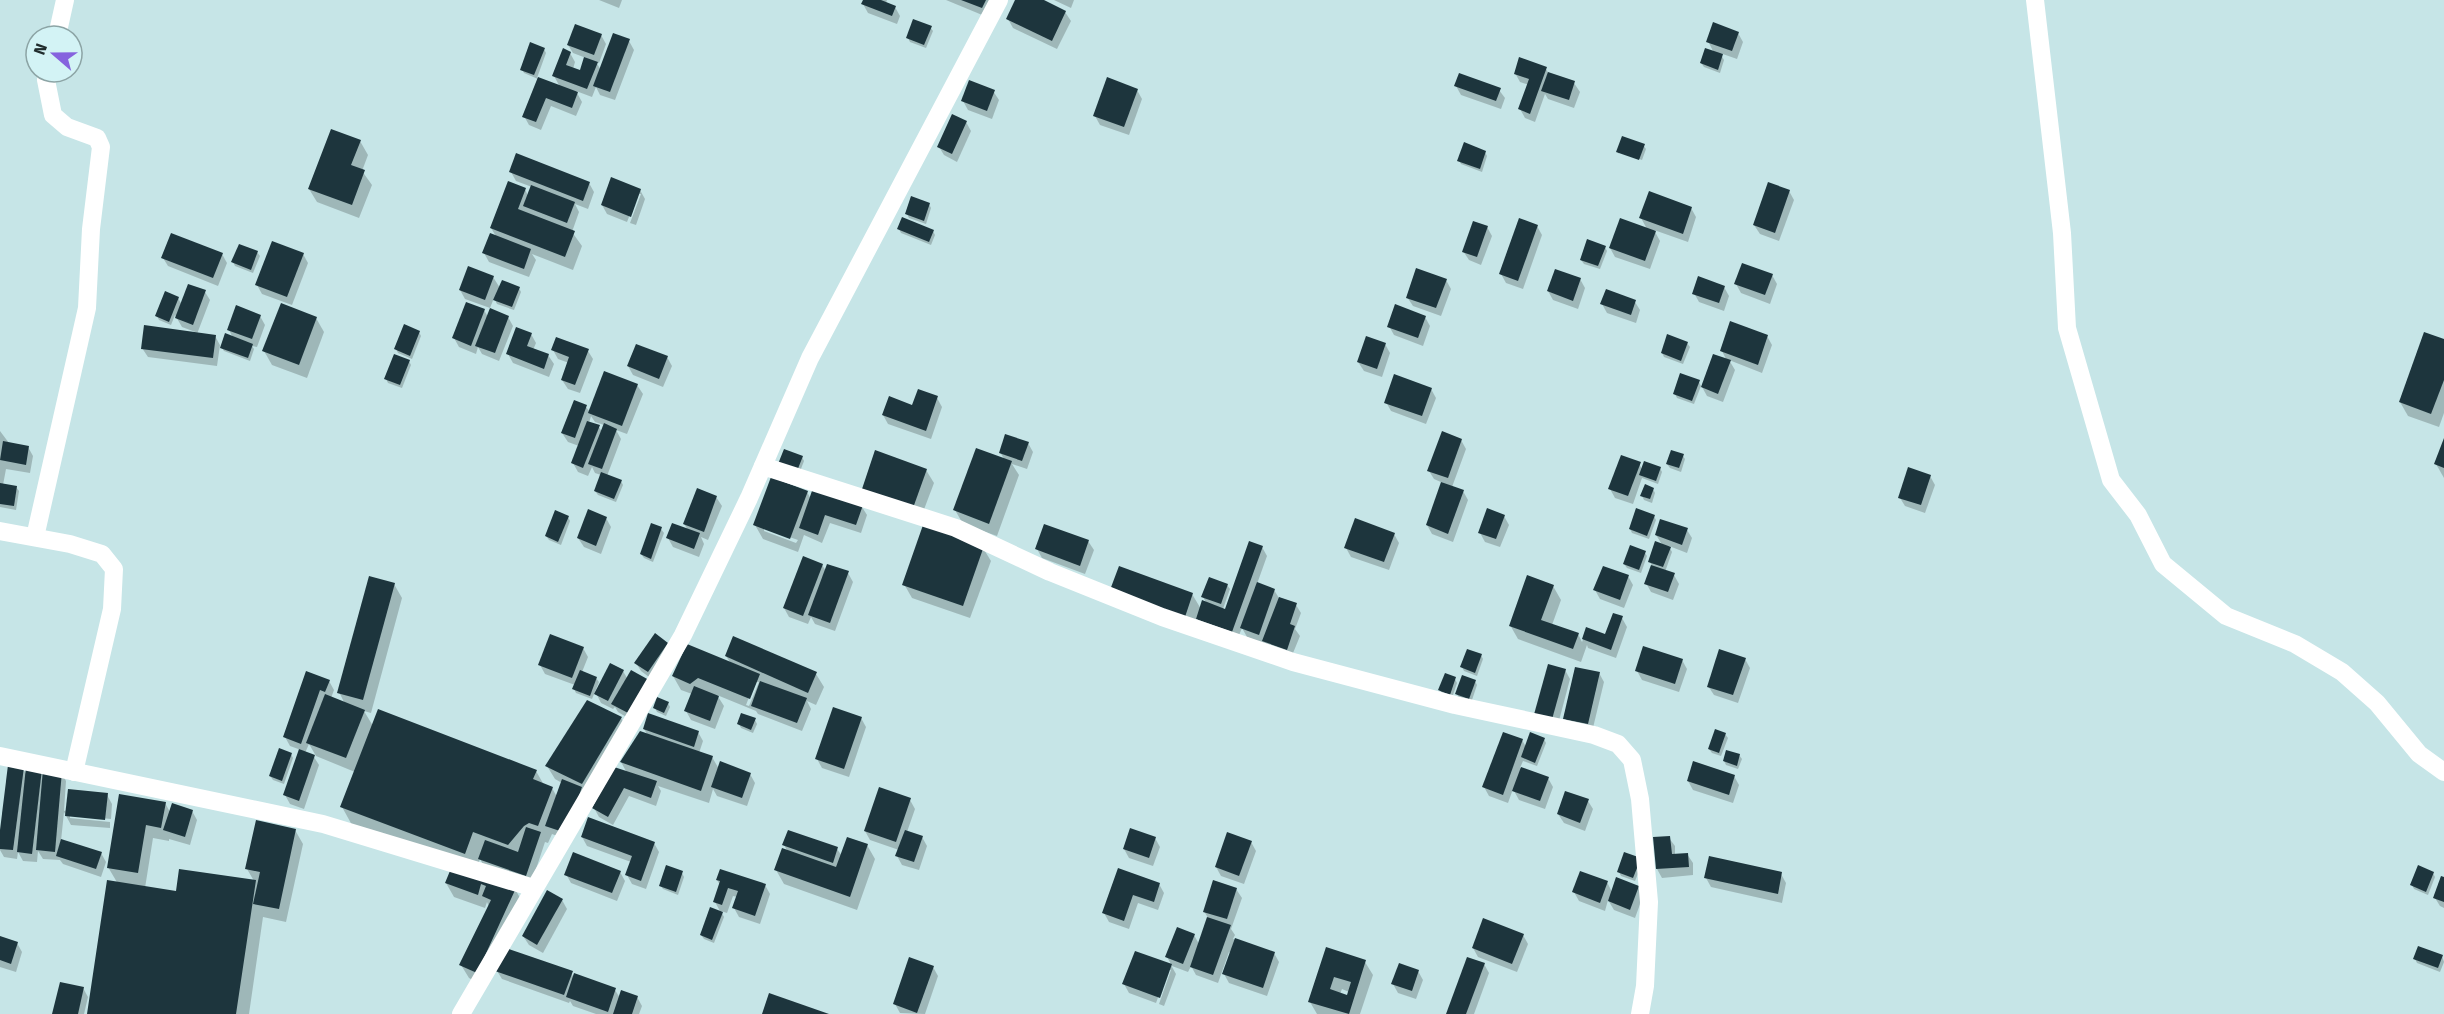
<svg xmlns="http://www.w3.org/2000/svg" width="2444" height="1014" viewBox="0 0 2444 1014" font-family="'Fira Sans',sans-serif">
	<rect width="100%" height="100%" fill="#c6e5e7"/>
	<g fill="#0003" fill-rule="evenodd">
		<polygon points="599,0 622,0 619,8"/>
		<polygon points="865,0 887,0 886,3 895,7 900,16 897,24 868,13 863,4"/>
		<polygon points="946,0 994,0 987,17"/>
		<polygon points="1017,0 1040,0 1065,12 1071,21 1057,49 1013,28 1008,19"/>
		<polygon points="1054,0 1074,0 1071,8"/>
		<polygon points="930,27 933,31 926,48 910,42 908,38"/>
		<polygon points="1738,33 1743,42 1737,59 1720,53 1724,60 1720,73 1704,67 1701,63 1714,53 1708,41"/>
		<polygon points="601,35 606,44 599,63 596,62 601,70 629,41 634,50 615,100 600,95 596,87 592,97 576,91 582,102 576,116 551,106 541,130 529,125 524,116 538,79 524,73 522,69 544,49 546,53 537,78 560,87 554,76 570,53 575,62 573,69 581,72 586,58 573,53 568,45"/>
		<polygon points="1546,69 1549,74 1574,83 1580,92 1574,108 1548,99 1545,94 1535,122 1525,118 1520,109 1529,85 1520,82 1515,73"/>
		<polygon points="1456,86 1499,90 1505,98 1501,109 1461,95"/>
		<polygon points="1137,90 1142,99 1129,135 1100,125 1095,116"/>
		<polygon points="993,91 999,100 992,119 968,110 963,101"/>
		<polygon points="966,122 971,131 957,162 944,155 939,147"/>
		<polygon points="1623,138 1643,145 1646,149 1642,160 1619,151 1619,154 1618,152"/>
		<polygon points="360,141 368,155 362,171 372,185 359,218 317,202 309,189"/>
		<polygon points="1485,152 1487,156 1482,172 1461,164 1459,160"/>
		<polygon points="511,172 589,183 594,192 588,209 575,204 579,212 572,232 582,246 573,270 532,254 536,260 529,277 489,262 484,253 497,238 491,228 525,189 528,196 532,187 516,181"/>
		<polygon points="640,190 645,199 636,225 630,223 641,194 638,194 627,222 607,214 602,205"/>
		<polygon points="1789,191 1794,200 1779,241 1760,234 1754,225"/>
		<polygon points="929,204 931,208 926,224 909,218 907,214"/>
		<polygon points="1691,208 1696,217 1688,242 1654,230 1660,241 1650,269 1615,257 1610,248 1647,229 1641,218"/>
		<polygon points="1537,226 1542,235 1523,289 1506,283 1501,274"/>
		<polygon points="1487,227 1492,236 1481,265 1469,260 1463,251"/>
		<polygon points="899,229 933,231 935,235 931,245 901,233"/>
		<polygon points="1605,247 1607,251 1600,269 1584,264 1581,260"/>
		<polygon points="257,252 260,256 253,273 235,266 233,262"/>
		<polygon points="222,254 227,263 218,286 168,266 163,258"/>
		<polygon points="303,254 308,263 292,305 262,294 257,285"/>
		<polygon points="1772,275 1777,284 1770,304 1741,293 1736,284"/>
		<polygon points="493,277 500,288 519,288 521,292 514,310 497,304 494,298 490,308 465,299 460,290"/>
		<polygon points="1580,279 1585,288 1578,309 1553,300 1548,291"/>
		<polygon points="1446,280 1451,289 1441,316 1413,306 1407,297"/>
		<polygon points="1724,287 1729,296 1724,311 1699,302 1694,293"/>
		<polygon points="205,292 210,300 197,334 215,336 221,347 233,338 229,330 260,316 265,325 257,347 252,346 254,349 250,361 224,351 220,345 217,366 148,357 142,348 198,333 182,327 175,315 171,325 159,320 157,316 178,298 182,305"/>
		<polygon points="1635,302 1640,310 1636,323 1607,313 1602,304"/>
		<polygon points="484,310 488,317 508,317 513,326 499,361 482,354 478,347 476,354 459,347 454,338"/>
		<polygon points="1425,317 1430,326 1423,346 1394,335 1389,326"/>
		<polygon points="316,318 324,332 307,378 272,365 264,351"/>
		<polygon points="419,332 421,336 412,359 398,353 396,349"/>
		<polygon points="531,334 536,343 533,350 548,355 554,364 549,377 513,363 508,354"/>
		<polygon points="1767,336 1772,345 1762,373 1729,360 1735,370 1723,402 1707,396 1702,387 1727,361 1722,351"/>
		<polygon points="2444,341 2444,413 2439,427 2408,416 2400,402"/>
		<polygon points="1687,343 1690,347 1683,364 1664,357 1662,353"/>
		<polygon points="1385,344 1390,353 1382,377 1364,371 1358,362"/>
		<polygon points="553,350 588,351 593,359 580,393 568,389 562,380 569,363 558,359"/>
		<polygon points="667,357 672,366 663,387 633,375 628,366"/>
		<polygon points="409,361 411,365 402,388 388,383 386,379"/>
		<polygon points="1699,382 1701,386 1694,404 1677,398 1675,394"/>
		<path d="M 637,385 L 643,394 L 627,434 L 616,430 L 621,439 L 607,476 L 621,481 L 623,485 L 616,502 L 598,495 L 595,491 L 601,475 L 595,473 L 592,467 L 588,476 L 578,472 L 573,463 L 579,446 L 568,442 L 562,433 L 586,407 L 590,412 ZM 591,416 L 595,422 L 604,425 L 602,432 L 599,427 L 589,423 Z"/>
		<polygon points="1431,389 1436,398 1426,424 1391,411 1386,402"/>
		<polygon points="937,398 942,407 931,439 888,424 883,415"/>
		<polygon points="0,431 9,443 28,447 33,456 30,473 6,469 3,485 16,487 19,491 16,510 0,507"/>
		<polygon points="1461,440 1466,449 1452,487 1463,491 1468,500 1453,542 1432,534 1427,525 1443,483 1434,479 1429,471"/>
		<polygon points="2444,442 2444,478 2436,464"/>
		<polygon points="1028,443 1033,452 1027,469 1012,464 1019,475 997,536 963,524 955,510 1004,459 1000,452"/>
		<polygon points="1683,456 1685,459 1681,472 1670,468 1667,464"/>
		<polygon points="802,457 804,461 799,474 782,468"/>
		<polygon points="1639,464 1642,469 1660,468 1662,472 1658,484 1642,478 1633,504 1615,498 1610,489"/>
		<polygon points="926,470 934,483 920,520 871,503"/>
		<polygon points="1930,476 1935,485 1925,513 1905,506 1900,498"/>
		<polygon points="1653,489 1655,493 1652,503 1644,500 1642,496"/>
		<path d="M 807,492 L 811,499 L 862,507 L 867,515 L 861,533 L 830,523 L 822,543 L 804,535 L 798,552 L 763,539 L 755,525 ZM 764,528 L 798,540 L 796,543 L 764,531 Z"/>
		<polygon points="716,497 722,506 708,540 701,537 704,544 699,557 673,547 668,538 688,530 684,524"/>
		<polygon points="1504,516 1509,525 1500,547 1485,542 1480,533"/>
		<polygon points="1654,516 1656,520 1649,539 1632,533 1630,529"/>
		<polygon points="568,517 570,521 561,545 549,540 546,536"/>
		<polygon points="606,518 611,527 601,554 584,547 578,538"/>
		<polygon points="661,529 664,533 653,562 644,558 641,554"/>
		<polygon points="1687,530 1692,538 1687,553 1669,546 1672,552 1665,572 1674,575 1679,584 1673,600 1651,592 1646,583 1652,566 1650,562 1663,546 1656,535"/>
		<polygon points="1394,534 1399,543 1389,570 1351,557 1346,548"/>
		<polygon points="1088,541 1094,550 1085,574 1042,558 1037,549"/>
		<polygon points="1262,547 1267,556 1257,584 1274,590 1279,598 1296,605 1301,613 1295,629 1300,636 1291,658 1247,637 1242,628 1237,640 1202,627 1197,618 1192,630 1120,604 1192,594 1201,609 1207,604 1203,597 1227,585 1230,589 1223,609 1226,610"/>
		<polygon points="983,548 991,561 970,618 912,598 904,584"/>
		<polygon points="1645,553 1647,556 1641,573 1627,568 1624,564"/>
		<polygon points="822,565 826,571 848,573 853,582 835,631 815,624 811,617 808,624 789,617 784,608"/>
		<polygon points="1628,576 1633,585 1624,608 1600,599 1595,590"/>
		<polygon points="394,584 402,598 371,713 364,711 373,726 536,771 544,785 552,788 557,797 562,783 555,779 547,766 621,718 629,731 571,841 552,834 548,843 545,842 531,884 485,868 480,859 475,872 352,825 342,807 355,772 316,756 309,744 305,753 314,757 319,765 304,809 290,804 285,795 301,750 290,746 285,737 307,673 329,681 334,690 331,698 345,704 339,692"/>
		<polygon points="1553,586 1561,600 1552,625 1578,634 1582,642 1587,629 1606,635 1622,618 1627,627 1616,658 1588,648 1587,645 1581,662 1518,639 1510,625"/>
		<polygon points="667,644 672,653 653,680 641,671 636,663"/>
		<polygon points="583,648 588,657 582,672 596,678 599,682 592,699 576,693 574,689 575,685 545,674 540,665"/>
		<polygon points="1481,655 1483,659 1477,676 1464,671 1462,667"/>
		<path d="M 726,656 L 816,674 L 824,687 L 816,705 L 807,701 L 811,709 L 802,731 L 758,714 L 756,711 L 717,695 L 724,706 L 715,729 L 691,720 L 686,711 L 692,694 L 681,690 L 673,676 L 731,664 ZM 755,682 L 759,682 L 749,706 L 746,705 Z"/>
		<polygon points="1745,659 1750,668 1738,703 1714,695 1708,686"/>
		<polygon points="1682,660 1687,669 1679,692 1642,680 1637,671"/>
		<polygon points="1565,670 1570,679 1556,732 1540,727"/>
		<polygon points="623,671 627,678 633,721 618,712 615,707 613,709 601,703 595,691 597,692"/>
		<polygon points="1599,673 1604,682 1592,732 1570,727 1565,718"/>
		<polygon points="1455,679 1457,683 1452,698 1442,694 1440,690"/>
		<polygon points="1475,681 1477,685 1471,703 1459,698 1457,694"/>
		<polygon points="668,703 670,707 666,716 657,712 655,708"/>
		<polygon points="861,718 866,727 849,777 822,768 817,759"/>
		<polygon points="755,720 757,724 753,733 741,728 739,724"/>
		<polygon points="644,729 698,732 703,741 699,753 712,757 719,769 750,774 755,783 747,806 717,796 713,789 709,803 658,786 661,791 656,806 629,796 613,825 599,817 594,808 627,773 621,762 648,736"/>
		<polygon points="1725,734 1728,738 1721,756 1712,753 1709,749"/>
		<polygon points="1544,739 1546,743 1537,766 1523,761 1520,768 1548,778 1553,787 1545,809 1519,800 1513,789 1508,803 1489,796 1484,787 1522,740 1526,747"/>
		<polygon points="291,754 293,758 284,784 273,780 270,776"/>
		<polygon points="1739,755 1742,759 1738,769 1726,765 1724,761"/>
		<polygon points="23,769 27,775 27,769 61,772 66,781 64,811 107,795 112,804 111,819 70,815 70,818 110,822 110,828 71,825 64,812 61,841 101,853 106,862 101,877 63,864 60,860 43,859 38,851 37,862 23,861 18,852 17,859 4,857 0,850 0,842"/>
		<polygon points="1734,776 1739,785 1733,803 1693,790 1688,781"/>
		<polygon points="910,800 915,809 907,832 922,837 927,846 919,870 902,865 897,856 899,850 870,840 865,831"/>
		<polygon points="1588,801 1593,809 1585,831 1564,823 1558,814"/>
		<polygon points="165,803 170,812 192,811 197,820 190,845 169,839 169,841 153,838 145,888 178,892 254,881 247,869 295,830 303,844 286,922 263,917 249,1014 89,1014 118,884 108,867"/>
		<polygon points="582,837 654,843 659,852 646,889 632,884 627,875 631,862 587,846"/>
		<polygon points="1155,838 1160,847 1153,866 1129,858 1124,849"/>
		<polygon points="1669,838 1675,846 1675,855 1687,854 1693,863 1693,875 1662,878 1657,869"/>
		<polygon points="1251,842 1256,851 1244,884 1221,876 1216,867"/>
		<polygon points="784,845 837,849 842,856 867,845 875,859 857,910 784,884 776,870 788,852"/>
		<polygon points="1642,864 1635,881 1621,876 1619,872"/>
		<polygon points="453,867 515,889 523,903 484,986 469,978 461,965 489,907 487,902 485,908 454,897 446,883"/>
		<polygon points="1119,870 1159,884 1164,893 1158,910 1138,903 1129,929 1109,922 1104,913"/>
		<polygon points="620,872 625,881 617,901 571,883 566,874"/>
		<polygon points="682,873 684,877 678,895 663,889 660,885"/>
		<polygon points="2433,873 2435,877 2428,895 2414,889 2412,885"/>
		<polygon points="1781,874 1786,883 1782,903 1711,887 1706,878"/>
		<polygon points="2444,879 2444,908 2440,906 2435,898"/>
		<polygon points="717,880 765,885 770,894 760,924 739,917 734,908 737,897 733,896 727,913 721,911 724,917 714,943 704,939 701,935 721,913 715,902 720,885"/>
		<polygon points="1607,882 1612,892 1638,887 1643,896 1635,918 1614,910 1608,900 1605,911 1579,901 1574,892"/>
		<polygon points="1236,889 1242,898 1231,929 1235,935 1233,939 1274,953 1279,962 1267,996 1229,983 1224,974 1231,953 1229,952 1218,983 1196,975 1191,966 1188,972 1172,966 1167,957 1194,935 1199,944 1208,918 1204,911"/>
		<polygon points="562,900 567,909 543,953 529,945 523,936"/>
		<polygon points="1523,935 1528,944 1517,972 1478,957 1473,948"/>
		<polygon points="0,937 17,943 22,952 16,972 0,967"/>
		<path d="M 1327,949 L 1365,962 L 1373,975 L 1360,1014 L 1317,1014 L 1310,1002 ZM 1342,989 L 1349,992 L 1348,997 L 1340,994 Z"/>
		<polygon points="2442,956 2444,962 2440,972 2417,963 2415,959"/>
		<polygon points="1484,964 1489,973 1474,1014 1448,1014"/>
		<polygon points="1171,965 1176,974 1164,1006 1159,1004 1171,970 1168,970 1156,1003 1129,993 1124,984"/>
		<polygon points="933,967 938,976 925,1014 900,1013 895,1004"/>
		<polygon points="497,971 571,973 574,978 615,990 620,998 637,997 642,1006 639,1014 596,1014 573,1006 570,1001 569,1003 502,979"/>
		<polygon points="1418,971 1423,980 1416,999 1398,993 1393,984"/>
		<polygon points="83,988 88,997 84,1014 53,1014"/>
	</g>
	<g fill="#1d353d" fill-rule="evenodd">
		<polygon points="863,0 881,0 896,6 892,16 861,4"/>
		<polygon points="961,0 986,0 982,8"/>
		<polygon points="1015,0 1044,0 1066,11 1052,41 1006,19"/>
		<polygon points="913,19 932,26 924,45 906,38"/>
		<polygon points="1713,22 1739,32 1732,51 1706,42"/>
		<polygon points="575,24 602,34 594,55 567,45"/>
		<polygon points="613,33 630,39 610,92 593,86"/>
		<polygon points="530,42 545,48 534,75 520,70"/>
		<polygon points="563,48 571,52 566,65 580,70 584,57 598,62 587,89 552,76"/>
		<polygon points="1705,48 1723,54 1718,70 1700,63"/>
		<polygon points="1519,57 1547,67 1530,114 1518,109 1529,79 1514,74"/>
		<polygon points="1548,72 1575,81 1569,100 1541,91"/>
		<polygon points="1459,73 1501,88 1496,101 1454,86"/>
		<polygon points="538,77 578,92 572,108 546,98 536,122 522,117"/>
		<polygon points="1107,77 1138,89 1124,127 1093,116"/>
		<polygon points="969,80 995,90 987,111 961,101"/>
		<polygon points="952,114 967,121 952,154 937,147"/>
		<polygon points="331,129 361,140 351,165 365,170 352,205 308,189"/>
		<polygon points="1622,136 1645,144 1639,160 1616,152"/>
		<polygon points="1464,142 1486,151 1480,169 1457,161"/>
		<polygon points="516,153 590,182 583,201 509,172"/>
		<polygon points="611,177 641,189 631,217 601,205"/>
		<polygon points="508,181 526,188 518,209 575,231 565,257 490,228"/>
		<polygon points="1768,182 1790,190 1775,233 1753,225"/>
		<polygon points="531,185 575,202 567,223 523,206"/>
		<polygon points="1649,191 1692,207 1683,234 1639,218"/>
		<polygon points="911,196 930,203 924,221 905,214"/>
		<polygon points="902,217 934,230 929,242 897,229"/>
		<polygon points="1519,218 1538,225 1518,281 1499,274"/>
		<polygon points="1620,218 1656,231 1645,261 1609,248"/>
		<polygon points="1473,221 1488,226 1477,257 1462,252"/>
		<polygon points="171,233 223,253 213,278 161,258"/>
		<polygon points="490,233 531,249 524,269 482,253"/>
		<polygon points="1587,239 1606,246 1598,266 1580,260"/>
		<polygon points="272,241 304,253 287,297 255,285"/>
		<polygon points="239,244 258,251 251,270 231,262"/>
		<polygon points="1742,263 1773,274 1765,295 1734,284"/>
		<polygon points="468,266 494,276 485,300 459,290"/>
		<polygon points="1416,268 1447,279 1436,308 1406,298"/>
		<polygon points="1555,269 1581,278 1573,301 1547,291"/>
		<polygon points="1698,276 1725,286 1719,303 1692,294"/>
		<polygon points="502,280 520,287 512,307 493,300"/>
		<polygon points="188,284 206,290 193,325 175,318"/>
		<polygon points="1606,289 1636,300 1631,315 1600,304"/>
		<polygon points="165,291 179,297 169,322 155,316"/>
		<polygon points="466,302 485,309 471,346 452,338"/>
		<polygon points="281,303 317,317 299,365 262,351"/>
		<polygon points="1395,304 1426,316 1418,338 1387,327"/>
		<polygon points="236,305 261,315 252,339 227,330"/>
		<polygon points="490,308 509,316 495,353 475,346"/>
		<polygon points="1730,321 1768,335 1758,365 1720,351"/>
		<polygon points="404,324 420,331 410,356 394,349"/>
		<polygon points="144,325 216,335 213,358 141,349"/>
		<polygon points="516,327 532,333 527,346 549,354 544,369 506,354"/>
		<polygon points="2424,332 2444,339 2444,380 2431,414 2399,402"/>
		<polygon points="225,333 253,344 248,358 220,348"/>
		<polygon points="1667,334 1688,342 1681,361 1661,353"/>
		<polygon points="1366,336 1386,343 1377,369 1357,362"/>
		<polygon points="556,337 589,349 575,385 561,380 569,357 551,350"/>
		<polygon points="636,344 668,356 659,379 627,366"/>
		<polygon points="394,354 410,360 400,385 384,379"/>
		<polygon points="1713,354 1731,360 1718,394 1701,387"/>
		<polygon points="604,371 638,384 622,426 588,413"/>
		<polygon points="1680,373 1700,380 1692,401 1673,394"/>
		<polygon points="1394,374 1432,388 1422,416 1384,403"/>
		<polygon points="918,389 938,396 926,431 882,415 889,396 912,405"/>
		<polygon points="574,400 587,405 575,438 561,433"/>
		<polygon points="587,421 600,425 583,468 571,463"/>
		<polygon points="604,423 617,429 602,469 588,464"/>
		<polygon points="1442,431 1462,439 1448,478 1427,471"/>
		<polygon points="1005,434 1029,442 1022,461 999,453"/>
		<polygon points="2444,438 2444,468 2434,464"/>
		<polygon points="3,441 29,446 26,465 0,460"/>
		<polygon points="976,448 1012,461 989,524 953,510"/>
		<polygon points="784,449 803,456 797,471 778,464"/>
		<polygon points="875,450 927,469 913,508 862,489"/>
		<polygon points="1671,450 1684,454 1679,468 1666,464"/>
		<polygon points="1621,455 1641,462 1628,496 1608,489"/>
		<polygon points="1644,461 1661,467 1656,481 1639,475"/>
		<polygon points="1908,467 1931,475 1921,505 1898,498"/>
		<polygon points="601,472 622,480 614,499 594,491"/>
		<polygon points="771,477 808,491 790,539 753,525"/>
		<polygon points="1441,482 1464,490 1448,534 1426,525"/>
		<polygon points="0,483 17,486 14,506 0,504"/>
		<polygon points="1645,484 1654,488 1650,499 1640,496"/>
		<polygon points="697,488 717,496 704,532 683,524"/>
		<polygon points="813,488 863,505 856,525 825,515 818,535 799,528"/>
		<polygon points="1487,508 1505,515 1496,539 1478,533"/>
		<polygon points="1636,508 1655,515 1647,536 1629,529"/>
		<polygon points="588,509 607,517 596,546 577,538"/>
		<polygon points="555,510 569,516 558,542 545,536"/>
		<polygon points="1355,518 1395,533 1384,562 1344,548"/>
		<polygon points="1660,519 1688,528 1682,545 1655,535"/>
		<polygon points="651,523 662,527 651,559 640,554"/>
		<polygon points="672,523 700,533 694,549 666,538"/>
		<polygon points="1044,524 1089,540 1080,566 1035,549"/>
		<polygon points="923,525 984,546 963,606 902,585"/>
		<polygon points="1249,541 1263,546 1232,632 1196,619 1202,600 1225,609"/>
		<polygon points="1655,541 1671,547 1663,567 1648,562"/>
		<polygon points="1630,545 1646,551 1639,570 1623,564"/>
		<polygon points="803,556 823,564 803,616 783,608"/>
		<polygon points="827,564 849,571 830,623 808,615"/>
		<polygon points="1651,565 1675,573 1668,592 1644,584"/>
		<polygon points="1119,566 1193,593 1185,617 1110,590"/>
		<polygon points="1603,566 1629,575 1620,600 1593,590"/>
		<polygon points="1527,575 1554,585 1541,620 1579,633 1573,649 1509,626"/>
		<polygon points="369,576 395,583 363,700 337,693"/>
		<polygon points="1209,577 1228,584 1221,604 1201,597"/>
		<polygon points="1257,582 1275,589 1259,635 1240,628"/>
		<polygon points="1279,597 1297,603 1290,624 1295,626 1287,650 1262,641"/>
		<polygon points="1613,613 1623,616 1611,650 1582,639 1586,627 1605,634"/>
		<polygon points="655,633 668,643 648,672 634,663"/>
		<polygon points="550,634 584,647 572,678 538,665"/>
		<polygon points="733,636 817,672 808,693 725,656"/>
		<polygon points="687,644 760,674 750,699 698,678 690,684 672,676"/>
		<polygon points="1643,646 1683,659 1675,684 1635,671"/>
		<polygon points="1467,649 1482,654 1475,673 1460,667"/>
		<polygon points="1719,649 1746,658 1733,695 1707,687"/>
		<polygon points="610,663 624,670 608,701 594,694"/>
		<polygon points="1548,664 1566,669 1551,723 1533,718"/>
		<polygon points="1575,667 1600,672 1588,724 1563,719"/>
		<polygon points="580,670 597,677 590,696 572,689"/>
		<polygon points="631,670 649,680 628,713 611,704"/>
		<polygon points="306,671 330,680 325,692 320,690 301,744 283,737"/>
		<polygon points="1445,673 1456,677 1450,695 1438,690"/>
		<polygon points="1462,675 1476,680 1469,699 1455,694"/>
		<polygon points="760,681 807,698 797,723 751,706"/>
		<polygon points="694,686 719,696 710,721 684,711"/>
		<polygon points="325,694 365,710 346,758 306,743"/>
		<polygon points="657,697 669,702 664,713 653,708"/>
		<polygon points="587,700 622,717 582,784 545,766"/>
		<polygon points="833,707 862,717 844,769 815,759"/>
		<polygon points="378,709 537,770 533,779 553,787 538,826 529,823 524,826 508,845 473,832 465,854 340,807"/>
		<polygon points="648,713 699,731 694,747 643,729"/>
		<polygon points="741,713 756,718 751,730 737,724"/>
		<polygon points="1715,729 1726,733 1719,753 1708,749"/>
		<polygon points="640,731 713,756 701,791 620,762"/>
		<polygon points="1503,732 1523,739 1503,795 1482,787"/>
		<polygon points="1530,732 1545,738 1535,763 1521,757"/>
		<polygon points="279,748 292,753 282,781 269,776"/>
		<polygon points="299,749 315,755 299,801 283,795"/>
		<polygon points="1726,750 1740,754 1737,766 1723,761"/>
		<polygon points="720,761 751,773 742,798 711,787"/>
		<polygon points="1693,761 1735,775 1729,795 1687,781"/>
		<polygon points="8,765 24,767 13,850 0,849 0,830"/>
		<polygon points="26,767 42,769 32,854 17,852"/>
		<polygon points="614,767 657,781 651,798 624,788 608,817 592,808"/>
		<polygon points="1521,767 1549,777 1540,801 1512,791"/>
		<polygon points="43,769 62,771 55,852 36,850"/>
		<polygon points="562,779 582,787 566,833 545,826"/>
		<polygon points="879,787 911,798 896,842 864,831"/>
		<polygon points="68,789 108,793 105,820 65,816"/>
		<polygon points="1565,791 1589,799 1580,823 1557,814"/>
		<polygon points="119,794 166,802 161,828 146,825 138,873 107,868"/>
		<polygon points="172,803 193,810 185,837 163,830"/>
		<polygon points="588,817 655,842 641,881 625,875 632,856 581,837"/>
		<polygon points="256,820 296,829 279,909 253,904 260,872 245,869"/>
		<polygon points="526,827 541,832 526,876 478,859 485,840 518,852"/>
		<polygon points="1130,828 1156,837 1149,858 1123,849"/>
		<polygon points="788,830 838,847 833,863 782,845"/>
		<polygon points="905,830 923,836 914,862 895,856"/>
		<polygon points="1227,832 1252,841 1239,876 1215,867"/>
		<polygon points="1670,836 1672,854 1688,853 1689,867 1656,869 1653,837"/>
		<polygon points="847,837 868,844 850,897 774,870 782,848 836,867"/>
		<polygon points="61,839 102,852 96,869 56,856"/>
		<polygon points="573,852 621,871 612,893 564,875"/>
		<polygon points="1624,852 1641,858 1633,878 1617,872"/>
		<polygon points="1709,856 1782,872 1778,894 1704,878"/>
		<polygon points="666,865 683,871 676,892 659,886"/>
		<polygon points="2418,865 2434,872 2426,892 2410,885"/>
		<polygon points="452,866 516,888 477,973 459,965 491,900 482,896 486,886 481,884 478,895 445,883"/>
		<polygon points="1118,868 1160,883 1154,902 1133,895 1124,921 1102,913"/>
		<polygon points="179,869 256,880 236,1014 87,1014 107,880 176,891"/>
		<polygon points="720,869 766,884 755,916 732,908 738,891 728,888 722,905 713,902 720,881 716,880"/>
		<polygon points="1580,871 1608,881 1600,903 1572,892"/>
		<polygon points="2441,876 2444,877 2444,902 2433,898"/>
		<polygon points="1616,877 1639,886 1630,910 1608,901"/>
		<polygon points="1213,880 1237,888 1227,919 1203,912"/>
		<polygon points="547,890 563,899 537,945 522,936"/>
		<polygon points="710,907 723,912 712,940 700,935"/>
		<polygon points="1207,917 1231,925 1213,975 1190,967"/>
		<polygon points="1483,918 1524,934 1512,964 1472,948"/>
		<polygon points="1177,927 1195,934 1183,964 1165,957"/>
		<polygon points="0,936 18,942 11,964 0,960"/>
		<polygon points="1235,938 1275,952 1263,988 1222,974"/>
		<polygon points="2418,946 2443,955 2438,968 2413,959"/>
		<polygon points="503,947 573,971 564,995 495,971"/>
		<path d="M 1326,947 L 1366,960 L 1349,1014 L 1308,1002 ZM 1334,977 L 1351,982 L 1347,995 L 1330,989 Z"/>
		<polygon points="1135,951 1172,964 1160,998 1122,984"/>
		<polygon points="909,957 934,966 917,1013 893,1004"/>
		<polygon points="1467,957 1485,963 1466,1014 1446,1014"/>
		<polygon points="1399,963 1419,970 1412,991 1391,984"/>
		<polygon points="574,973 616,988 608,1012 566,997"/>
		<polygon points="60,982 84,987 78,1014 52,1014"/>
		<polygon points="621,990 638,996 632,1014 613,1014"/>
		<polygon points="769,993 829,1014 762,1014"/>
	</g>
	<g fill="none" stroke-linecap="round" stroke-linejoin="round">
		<g stroke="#fff" stroke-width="18">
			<polyline points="2035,0 2062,233 2067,328 2111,480 2138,515 2163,564 2226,616 2295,644 2342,672 2377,703 2419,754 2444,772"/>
			<polyline points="57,36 65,0"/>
			<polyline points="763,466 956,528 1050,572 1162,617 1293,662 1455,705 1594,735 1618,744 1632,760 1640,799 1649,902 1645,986 1640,1014"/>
			<polyline points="0,531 70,544 102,554 114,569 112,609 74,772"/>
			<polyline points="35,537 87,308 91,229 101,147 97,138 67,127 53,115 46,80 48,72"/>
			<polyline points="0,756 323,824 534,888"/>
			<polyline points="461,1014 683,635 749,498 810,358 999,0"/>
		</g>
	</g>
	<g transform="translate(54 54) rotate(290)"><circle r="28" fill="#d3f3f5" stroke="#8ca4a5" stroke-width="1.5"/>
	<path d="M0-4.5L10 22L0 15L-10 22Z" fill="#8663de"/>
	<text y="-9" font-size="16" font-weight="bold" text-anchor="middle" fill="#212d2e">N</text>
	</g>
</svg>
